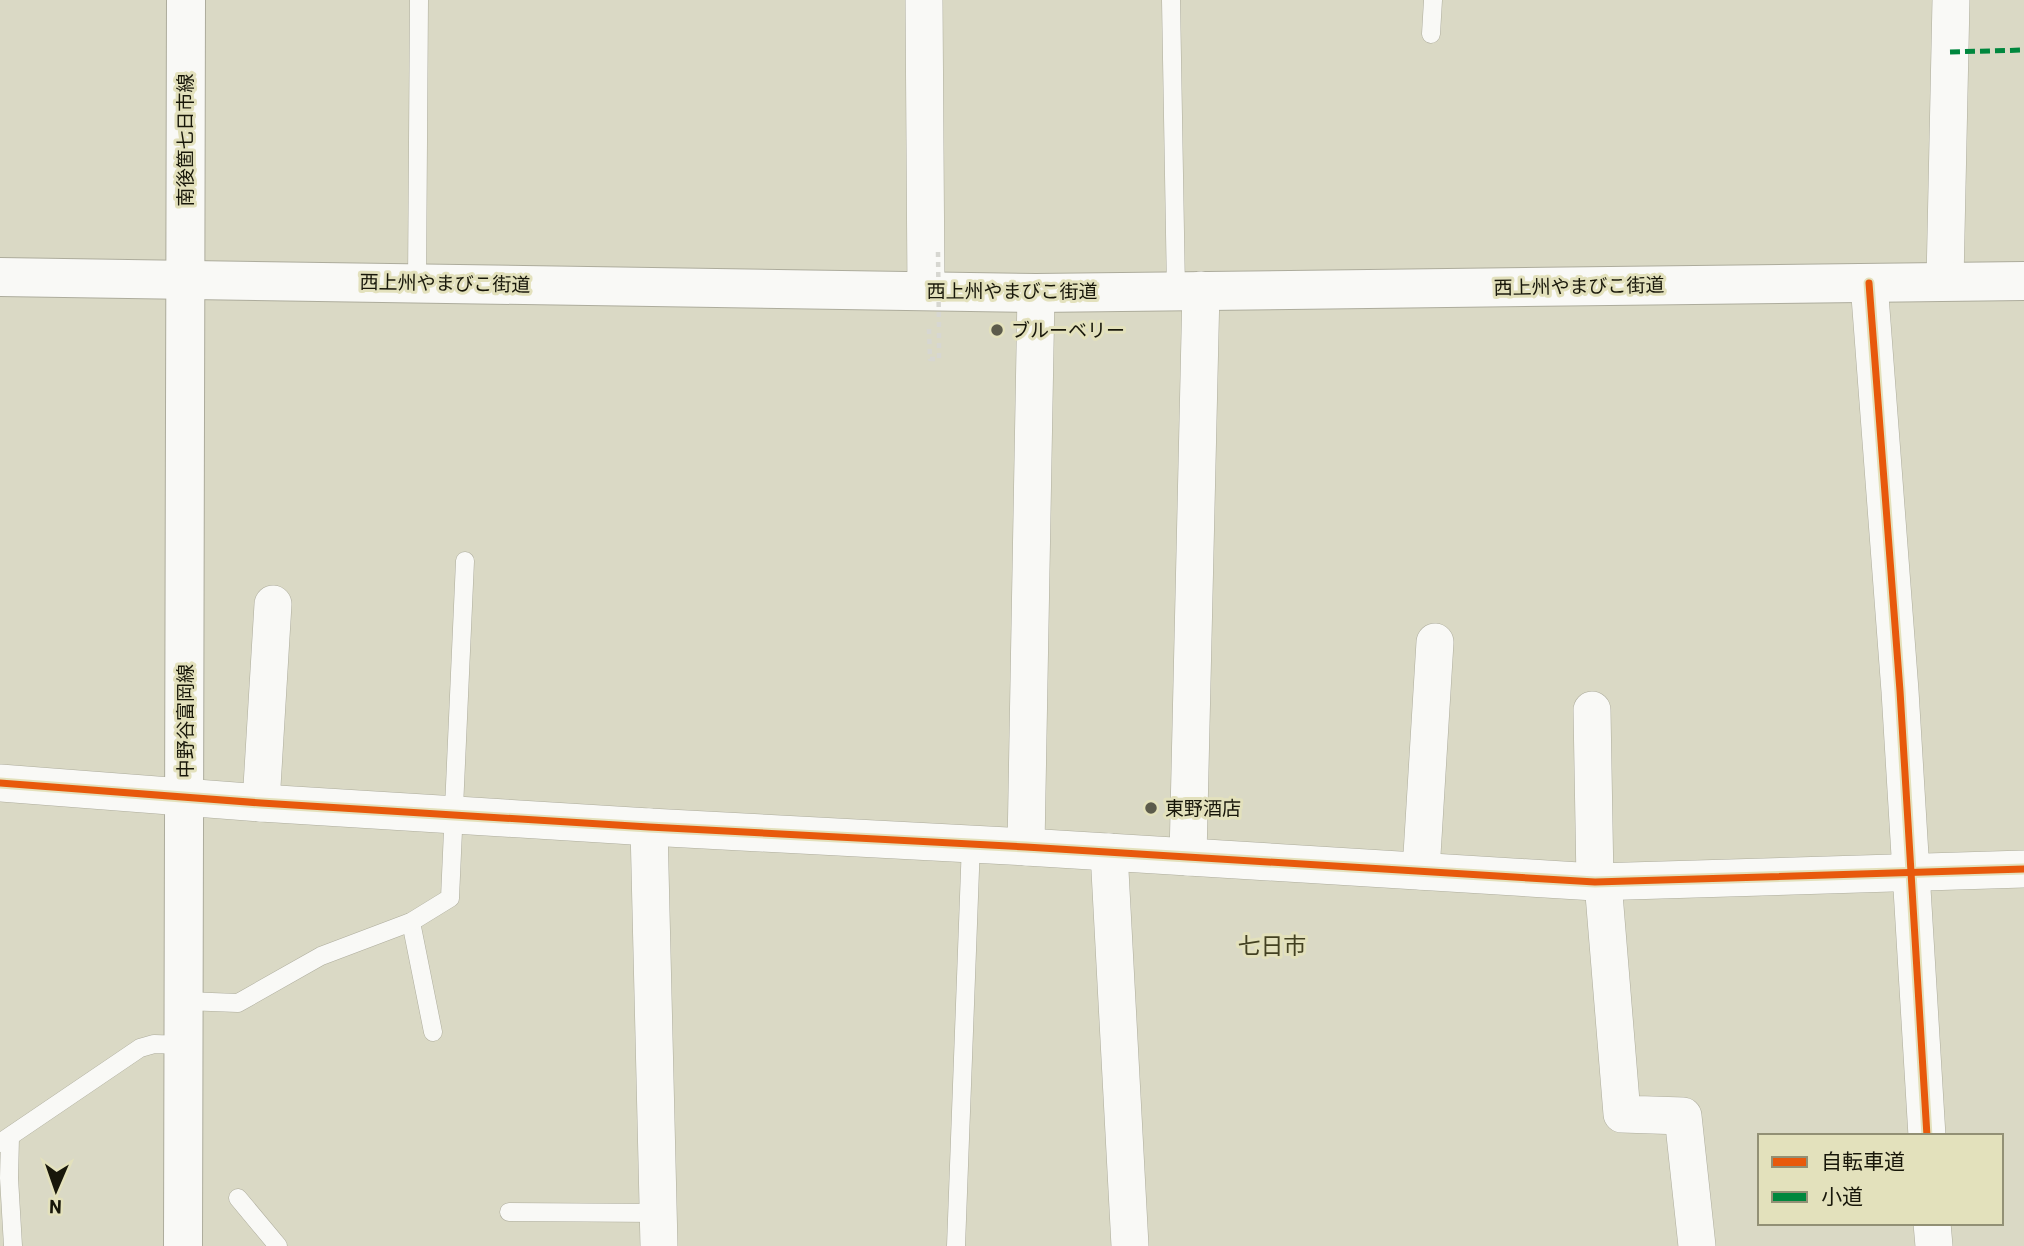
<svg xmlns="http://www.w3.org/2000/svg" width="2024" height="1246" viewBox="0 0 2024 1246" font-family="Barlow,'Noto Sans JP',sans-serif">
	<rect width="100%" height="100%" fill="#dad9c5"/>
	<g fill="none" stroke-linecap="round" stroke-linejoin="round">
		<g stroke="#adac9c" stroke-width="19">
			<g id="service">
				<polyline points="1171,0 1176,291"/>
				<polyline points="1431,34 1433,0"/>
				<polyline points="417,283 419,0"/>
				<polyline points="411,922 433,1032"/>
				<polyline points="185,1001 238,1003 321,956 411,922 450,898 465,561"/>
				<polyline points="10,1137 9,1178 13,1246"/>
				<polyline points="0,1143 140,1048 154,1044 184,1045"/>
				<polyline points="238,1198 278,1246"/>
				<polyline points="509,1212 659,1213"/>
				<polyline points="956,1246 971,843"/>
			</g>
		</g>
		<g stroke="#adac9c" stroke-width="38">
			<g id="minor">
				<polyline points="924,0 926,291"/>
				<polyline points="1945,281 1951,0"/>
				<polyline points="1869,283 1900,691 1927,1136"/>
				<polyline points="1592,710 1595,882"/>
				<polyline points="0,783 261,803 649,827 1026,847 1595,882 2024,869"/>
				<polyline points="261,803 273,604"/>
				<polyline points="649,827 659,1246"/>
				<polyline points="1026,847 1036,293"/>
				<polyline points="1109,852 1130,1246"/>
				<polyline points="1188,857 1201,290"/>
				<polyline points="1421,871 1435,642"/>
				<polyline points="1603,882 1622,1114 1683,1116 1697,1246"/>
				<polyline points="1932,1223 1934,1246"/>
			</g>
		</g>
		<g stroke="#adac9c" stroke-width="40">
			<polyline id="secondary" points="183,1246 186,0"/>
		</g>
		<g stroke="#adac9c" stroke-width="40">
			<polyline id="trunk" points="0,277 1036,293 2024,281"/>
		</g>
		<polyline stroke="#d7d7d1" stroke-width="4.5" stroke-dasharray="5 5" stroke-linecap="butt" points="929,329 930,359 939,359 939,329"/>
		<use href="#service" stroke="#f9f9f6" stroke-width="18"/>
		<use href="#minor" stroke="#f9f9f6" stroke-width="37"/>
		<use href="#secondary" stroke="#f9f9f6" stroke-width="38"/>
		<use href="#trunk" stroke="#f9f9f6" stroke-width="38"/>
		<polyline stroke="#d7d7d1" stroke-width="4.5" stroke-dasharray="5 5" stroke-linecap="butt" points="938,252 939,329"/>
		<polyline stroke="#00873e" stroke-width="5" stroke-dasharray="10 5" stroke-linecap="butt" points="1950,52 2024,50"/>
		<g stroke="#e3e1bc" stroke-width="11">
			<g id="cycleway">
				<polyline points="1869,283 1900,691 1927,1136"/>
				<polyline points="0,783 261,803 649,827 1026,847 1595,882 2024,869"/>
			</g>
		</g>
		<use href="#cycleway" stroke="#e8590c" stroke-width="7"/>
	</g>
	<g fill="#5c5b4b" stroke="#e3e1bc" stroke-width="2.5">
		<circle cx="997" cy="330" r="7"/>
		<circle cx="1151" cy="808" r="7"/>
	</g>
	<g text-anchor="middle" stroke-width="6" stroke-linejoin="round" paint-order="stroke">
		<g font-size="19" fill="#18170a" stroke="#e3e1bc">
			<text transform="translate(185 140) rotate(-90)" y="7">南後箇七日市線</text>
			<text transform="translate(445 283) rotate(1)" y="7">西上州やまびこ街道</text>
			<text transform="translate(1579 286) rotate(-1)" y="7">西上州やまびこ街道</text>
			<text x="1012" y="298">西上州やまびこ街道</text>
			<text transform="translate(185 721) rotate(-90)" y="7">中野谷富岡線</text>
		</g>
		<g font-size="19" fill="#18170a" stroke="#e3e1bc" text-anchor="start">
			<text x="1011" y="337">ブルーベリー</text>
			<text x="1165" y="815">東野酒店</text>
		</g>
		<g font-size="23" fill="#434121" stroke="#e3e1bc">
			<text x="1272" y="954">七日市</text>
		</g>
	</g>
	<rect x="1758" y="1134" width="245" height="91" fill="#e3e1bc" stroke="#929075" stroke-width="2"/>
	<rect x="1772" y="1157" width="35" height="10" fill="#e8590c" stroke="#929075" stroke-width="2"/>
	<text x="1821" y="1169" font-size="21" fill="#18170a">自転車道</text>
	<rect x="1772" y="1192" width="35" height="10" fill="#00873e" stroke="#929075" stroke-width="2"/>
	<text x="1821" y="1204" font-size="21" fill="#18170a">小道</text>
	<g transform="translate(56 1190) rotate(182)" stroke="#e3e1bc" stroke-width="5" paint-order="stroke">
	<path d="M0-5L12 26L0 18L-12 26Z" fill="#18170a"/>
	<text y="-10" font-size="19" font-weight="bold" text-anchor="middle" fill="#18170a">N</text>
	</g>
</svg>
